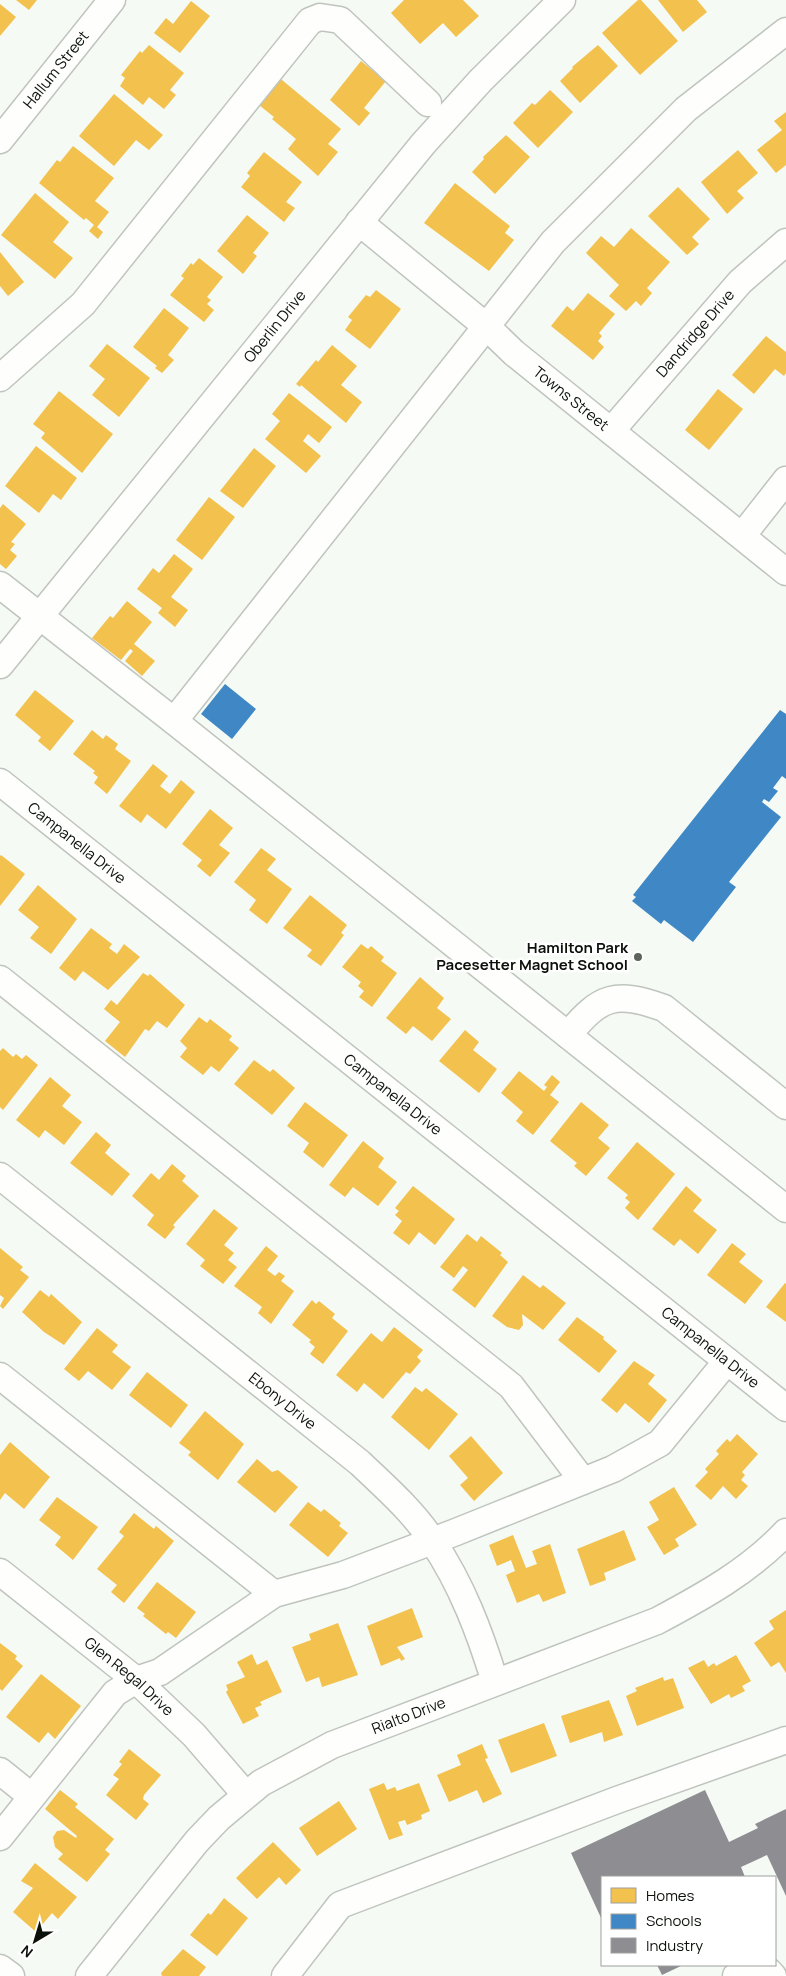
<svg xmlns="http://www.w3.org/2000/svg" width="786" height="1976" viewBox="0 0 786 1976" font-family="Manrope,sans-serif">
	<rect width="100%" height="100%" fill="#f5fbf4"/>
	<g fill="#f2c14e">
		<polygon points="16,0 37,0 29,10"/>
		<polygon points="404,0 463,0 479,16 456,37 443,23 420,44 391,13"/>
		<polygon points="638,0 641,0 678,41 640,75 602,33"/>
		<polygon points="658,0 697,0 707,12 683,32"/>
		<polygon points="191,1 210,16 180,53 154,33 166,18 173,24"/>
		<polygon points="0,4 16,17 0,36"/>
		<polygon points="149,45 184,73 170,90 176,95 164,109 149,97 143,105 120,86 125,78 121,75 140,51 142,53"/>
		<polygon points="598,45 618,66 580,103 560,81 573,68 572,67"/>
		<polygon points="361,61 386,81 364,108 370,113 359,126 330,100"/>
		<polygon points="276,75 341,129 328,144 338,152 318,176 288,149 296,139 272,119 274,117 254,101"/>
		<polygon points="550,90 573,112 538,148 513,123 532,103 535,105"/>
		<polygon points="114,94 163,135 149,150 136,140 114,166 79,136"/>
		<polygon points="786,112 786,165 776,173 757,150 782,130 774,121"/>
		<polygon points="506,135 530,157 495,194 472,172 484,159 483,157"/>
		<polygon points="73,146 114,178 95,201 109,212 97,227 103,232 98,239 89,231 94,225 86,218 84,220 39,183 57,160 60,162"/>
		<polygon points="738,150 758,173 737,191 744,198 727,214 701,182"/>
		<polygon points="264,152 302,182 286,202 295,208 284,222 241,187 250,176 247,173"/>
		<polygon points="455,183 510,226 505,233 514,240 489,271 424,223"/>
		<polygon points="678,187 710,219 692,237 699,244 687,255 648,216"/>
		<polygon points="35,193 69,222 53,242 73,258 55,279 1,235"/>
		<polygon points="247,215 269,233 253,253 257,256 243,274 217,251"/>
		<polygon points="631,228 670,262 647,288 652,293 641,306 636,301 626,311 609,296 619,285 586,253 601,236 614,247"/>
		<polygon points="0,252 24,282 8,296 0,286"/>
		<polygon points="199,258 223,277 207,297 211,300 207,304 214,310 204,322 170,295 184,278 181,276 191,263 193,265"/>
		<polygon points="376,290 401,309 370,349 345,330 352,320 348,317 366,295 370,297"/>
		<polygon points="588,293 615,314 599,333 602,336 598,341 604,347 593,360 551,326 567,306 573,311"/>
		<polygon points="164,308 189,328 168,355 174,360 162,373 155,368 157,366 133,347"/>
		<polygon points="766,336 786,352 786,373 784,376 775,369 754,394 732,375"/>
		<polygon points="107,344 150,378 119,417 92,395 105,379 89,366"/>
		<polygon points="332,345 357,366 341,385 362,402 346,423 301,385 300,387 296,384 316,360 318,362"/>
		<polygon points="718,389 743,409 709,450 685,430"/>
		<polygon points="59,391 113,434 82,473 41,438 45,433 33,424"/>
		<polygon points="289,393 332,427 319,443 308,434 303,441 321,456 306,473 265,439 280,421 272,414"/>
		<polygon points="36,446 77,478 61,500 53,494 39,513 5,486"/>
		<polygon points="254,448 276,466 243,508 220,491"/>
		<polygon points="209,497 235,517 202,560 176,540"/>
		<polygon points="3,504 26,524 11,542 15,544 10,550 17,556 6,569 0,564 0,508"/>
		<polygon points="174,554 193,569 171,597 188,610 175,627 158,613 162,608 137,589 153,568 159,573"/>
		<polygon points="127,601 152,622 134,644 155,661 142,676 125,661 133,651 130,649 121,660 92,638 110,616 113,618"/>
		<polygon points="35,690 74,721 50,751 38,741 41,737 15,715"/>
		<polygon points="92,730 103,739 106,735 118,744 115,749 131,761 107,794 94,783 98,777 93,773 95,771 73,754"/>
		<polygon points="153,764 168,776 160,786 170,794 181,780 195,792 166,829 147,814 141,823 119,806"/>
		<polygon points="210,809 233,828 219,845 230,853 210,877 197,866 202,860 182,844"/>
		<polygon points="261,848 276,859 267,870 292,889 267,924 249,910 256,900 234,882"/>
		<polygon points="1,855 25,874 0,906 0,856"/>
		<polygon points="38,885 77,919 51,954 30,938 39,927 18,910"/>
		<polygon points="310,895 347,925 341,933 344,935 321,966 307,956 312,950 283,928"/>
		<polygon points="91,928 112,944 109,948 117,954 124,944 140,957 108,990 83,971 75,981 59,968"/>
		<polygon points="361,944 368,949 371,946 384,957 381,961 397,973 372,1007 359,997 364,991 358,986 361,982 342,967"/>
		<polygon points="143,973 148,976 150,974 185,1005 167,1028 157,1021 149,1031 145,1029 125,1057 105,1041 120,1022 104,1009 111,1000 117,1005"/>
		<polygon points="420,977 444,998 437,1008 451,1019 432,1041 413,1026 406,1034 386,1018"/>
		<polygon points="199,1017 207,1023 210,1019 232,1036 229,1040 239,1048 219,1072 211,1066 203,1075 180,1057 187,1048 180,1041"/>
		<polygon points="465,1030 479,1042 473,1050 497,1069 479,1093 439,1061"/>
		<polygon points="3,1048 13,1057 16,1054 22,1059 26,1055 38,1065 3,1110 0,1107 0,1051"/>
		<polygon points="254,1060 270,1072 273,1069 295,1088 272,1115 234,1084"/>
		<polygon points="519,1071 544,1091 547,1087 544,1085 552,1075 560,1082 550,1095 559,1102 533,1135 516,1121 523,1112 501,1093"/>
		<polygon points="50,1077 71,1095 62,1106 82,1122 64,1145 45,1130 39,1138 16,1120"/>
		<polygon points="305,1102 348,1135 323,1168 303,1152 309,1143 287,1126"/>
		<polygon points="581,1102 609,1125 598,1138 610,1148 586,1176 574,1166 577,1163 550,1141"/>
		<polygon points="96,1132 111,1145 105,1153 130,1174 112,1196 70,1163"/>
		<polygon points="363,1141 384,1158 378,1167 397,1182 378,1206 353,1187 345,1197 329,1185"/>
		<polygon points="637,1142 675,1174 638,1220 625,1208 630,1202 625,1198 628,1195 607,1178"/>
		<polygon points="172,1164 186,1176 182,1181 199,1196 173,1225 175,1227 165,1239 147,1225 154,1215 132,1196 151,1173 159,1180"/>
		<polygon points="413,1186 455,1219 435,1245 419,1232 409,1245 393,1233 402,1221 395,1215 399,1211 395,1208"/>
		<polygon points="686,1186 702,1200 693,1211 717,1230 698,1254 680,1239 674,1246 652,1229"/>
		<polygon points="214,1209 238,1228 224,1245 234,1253 228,1260 237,1267 223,1284 200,1266 205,1260 186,1244"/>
		<polygon points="467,1234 477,1242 481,1236 502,1253 500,1255 508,1262 475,1308 452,1290 468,1270 463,1266 454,1278 440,1267"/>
		<polygon points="732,1243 746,1254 739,1262 763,1281 745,1304 707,1275"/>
		<polygon points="266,1246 278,1256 267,1270 275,1276 279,1272 285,1276 281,1281 294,1291 271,1324 258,1313 262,1307 234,1286"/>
		<polygon points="0,1248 23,1267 20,1270 29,1277 3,1309 0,1306 4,1298 0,1295"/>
		<polygon points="523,1275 540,1288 543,1285 566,1303 543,1330 522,1314 523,1325 519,1330 507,1327 492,1316"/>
		<polygon points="785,1283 786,1284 786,1322 766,1307"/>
		<polygon points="40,1290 49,1297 51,1294 82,1322 64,1345 44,1332 22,1312"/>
		<polygon points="312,1300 316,1304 319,1301 335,1314 332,1318 348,1331 323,1364 310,1354 315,1347 309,1342 311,1340 292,1325"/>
		<polygon points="577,1317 604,1337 603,1339 617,1351 599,1373 558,1340"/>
		<polygon points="394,1327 423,1350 417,1357 421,1361 410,1374 406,1372 383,1399 364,1383 357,1392 336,1375 371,1333 382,1342"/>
		<polygon points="97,1328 118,1345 112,1352 131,1367 112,1390 88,1371 79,1381 64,1369"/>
		<polygon points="634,1361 655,1375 648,1384 667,1400 649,1423 625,1403 617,1413 601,1400"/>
		<polygon points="147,1372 188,1405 171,1428 129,1395"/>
		<polygon points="415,1387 422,1392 426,1388 458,1414 429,1450 391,1417"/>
		<polygon points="205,1411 244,1444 218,1480 188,1455 191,1452 179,1443"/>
		<polygon points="737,1434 758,1454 742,1472 745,1475 741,1480 748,1486 736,1499 723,1486 711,1500 695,1486 708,1472 705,1469 719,1454 716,1451 727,1439 730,1442"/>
		<polygon points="471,1436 503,1473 474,1501 460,1485 468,1478 449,1456"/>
		<polygon points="10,1442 50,1477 24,1509 5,1493 0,1500 0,1455"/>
		<polygon points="257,1459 272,1472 278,1470 298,1487 275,1513 237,1482"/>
		<polygon points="674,1487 697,1525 675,1539 679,1546 664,1555 647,1527 659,1520 649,1502"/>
		<polygon points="57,1497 98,1527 73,1560 55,1545 61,1537 39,1520"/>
		<polygon points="308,1502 321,1512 324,1509 341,1523 339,1526 348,1533 328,1557 289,1525"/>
		<polygon points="134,1513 154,1529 156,1526 174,1541 124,1603 111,1592 117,1585 97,1569 124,1536 119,1532"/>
		<polygon points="624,1530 636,1560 604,1573 606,1580 590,1586 577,1549"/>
		<polygon points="513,1535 526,1568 537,1564 532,1551 550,1544 566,1593 543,1602 539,1594 517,1603 506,1575 515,1571 511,1560 497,1566 489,1545"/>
		<polygon points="157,1582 196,1612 176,1638 168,1632 166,1634 143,1616 145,1614 137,1608"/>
		<polygon points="412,1608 423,1637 397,1647 405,1659 401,1661 400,1658 381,1666 367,1626"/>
		<polygon points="786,1610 786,1673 779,1662 771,1667 754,1643 774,1629 769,1621"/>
		<polygon points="338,1623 358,1675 322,1687 319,1677 306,1682 292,1647 311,1640 309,1634"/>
		<polygon points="0,1643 17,1656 15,1659 23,1666 2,1691 0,1689"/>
		<polygon points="252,1654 257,1665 267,1660 282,1692 260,1702 262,1705 255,1708 259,1716 243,1724 226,1692 228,1690 226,1685 245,1677 237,1662"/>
		<polygon points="736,1655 751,1681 742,1686 745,1691 731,1698 729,1694 711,1704 688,1668 704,1660 708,1667 714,1663 716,1666"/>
		<polygon points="41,1674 81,1706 55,1739 48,1732 39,1743 6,1717"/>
		<polygon points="663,1677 664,1681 673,1678 684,1708 637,1726 626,1696 637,1691 635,1688"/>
		<polygon points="609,1700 623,1735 604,1742 602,1732 570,1743 561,1716"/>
		<polygon points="544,1723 557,1756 511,1773 498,1740"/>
		<polygon points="482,1744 488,1758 485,1759 502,1794 483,1803 477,1790 449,1802 437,1775 461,1765 457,1755"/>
		<polygon points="129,1749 161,1775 144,1795 143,1799 149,1804 136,1820 106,1795 119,1779 113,1775 122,1764 119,1762"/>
		<polygon points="384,1783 387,1790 395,1787 397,1791 419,1783 430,1811 421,1815 422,1819 407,1825 405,1820 398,1822 403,1835 389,1840 369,1789"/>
		<polygon points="60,1790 78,1804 75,1807 114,1839 105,1850 110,1854 87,1882 58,1859 63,1854 55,1847 53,1837 57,1831 64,1830 76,1838 77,1836 45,1809"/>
		<polygon points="339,1801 357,1829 317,1856 299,1828"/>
		<polygon points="273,1842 301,1870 286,1885 279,1877 257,1899 236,1878"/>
		<polygon points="35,1863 77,1897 58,1919 52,1913 36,1932 13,1912 33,1888 21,1881"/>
		<polygon points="224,1898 248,1918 217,1956 190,1935 208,1913 211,1915"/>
		<polygon points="183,1949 206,1967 199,1976 162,1976 161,1973"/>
	</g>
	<g fill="#3f88c5">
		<polygon points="225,684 256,709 232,739 201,714"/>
		<polygon points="780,710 786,714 786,779 782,776 773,788 778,791 769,802 764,799 762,802 781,817 729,882 736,887 693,942 664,920 661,924 632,901 636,897 633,895"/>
	</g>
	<g fill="#8d8d92">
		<polygon points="705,1790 729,1842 758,1828 755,1824 786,1809 786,1896 767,1855 741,1867 745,1877 602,1877 602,1920 571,1853"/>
		<polygon points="657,1965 683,1965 662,1975"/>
	</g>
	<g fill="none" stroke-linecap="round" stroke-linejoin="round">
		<g stroke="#bfc5be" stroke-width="29">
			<g id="minor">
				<path id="s1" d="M 0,140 L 112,0"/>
				<path id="s2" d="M 359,222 L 487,327 L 514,353 L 786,572"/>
				<polyline points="0,378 83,304 310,21 320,17 340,20 428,103"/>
				<path id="s3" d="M 611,431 L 740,282 L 786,242"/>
				<polyline points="742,536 786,480"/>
				<polyline points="0,585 174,721 786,1209"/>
				<path id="s4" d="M 0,665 L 423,144 L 481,80 L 562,0"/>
				<polyline points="174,721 553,242 686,109 786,31"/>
				<path id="s5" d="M 0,782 L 786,1408"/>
				<polyline points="0,979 511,1386 583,1481"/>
				<path d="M 568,1035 C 601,995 615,991 664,1008 L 786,1106"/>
				<path id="s6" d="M 0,1176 L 360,1463 C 386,1488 414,1512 433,1542 C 462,1585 480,1633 495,1682"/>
				<polyline points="0,1376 274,1594"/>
				<path id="s7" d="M 0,1572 L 136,1680 L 194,1735 L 245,1794"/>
				<polyline points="0,1771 31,1796"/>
				<polyline points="0,1837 115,1693 136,1680 160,1672 274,1594 343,1575 456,1532 613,1469 660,1443 727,1361"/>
				<polyline points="0,1968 11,1976"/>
				<path id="s8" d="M 89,1976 L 197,1841 L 219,1818 L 261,1783 L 332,1745 L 657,1621 C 704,1596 749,1571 786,1532"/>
				<polyline points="285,1976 340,1905 617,1800 786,1740"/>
				<path d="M 736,1976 C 748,1964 762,1962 773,1976"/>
			</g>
		</g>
		<use href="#minor" stroke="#fefefd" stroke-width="26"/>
	</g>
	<circle fill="#5e635c" stroke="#fff" stroke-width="2" cx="638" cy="957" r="5"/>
	<g text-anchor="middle" stroke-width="5" stroke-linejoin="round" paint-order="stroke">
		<g font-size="15" fill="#0c110a" stroke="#fff">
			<text dy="5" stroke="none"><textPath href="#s1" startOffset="90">Hallum Street</textPath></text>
			<text dy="5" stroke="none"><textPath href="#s4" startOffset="436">Oberlin Drive</textPath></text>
			<text dy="5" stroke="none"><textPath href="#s3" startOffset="129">Dandridge Drive</textPath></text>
			<text dy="5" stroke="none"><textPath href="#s2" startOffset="276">Towns Street</textPath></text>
			<text dy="5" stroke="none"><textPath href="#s5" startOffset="98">Campanella Drive</textPath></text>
			<text dy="5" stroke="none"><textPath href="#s5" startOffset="502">Campanella Drive</textPath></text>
			<text dy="5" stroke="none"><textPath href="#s5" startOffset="908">Campanella Drive</textPath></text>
			<text dy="5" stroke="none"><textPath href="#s6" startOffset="361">Ebony Drive</textPath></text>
			<text dy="5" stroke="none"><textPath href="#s7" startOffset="166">Glen Regal Drive</textPath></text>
			<text dy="5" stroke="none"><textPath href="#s8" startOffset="422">Rialto Drive</textPath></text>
		</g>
		<g font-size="15" font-weight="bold" fill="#0c110a" stroke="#fff" text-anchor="end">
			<text x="628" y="953">Hamilton Park<tspan x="628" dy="17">Pacesetter Magnet School</tspan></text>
		</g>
	</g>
	<rect x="601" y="1876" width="175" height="90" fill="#ffffff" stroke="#9ea09d"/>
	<rect x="611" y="1888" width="25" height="15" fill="#f2c14e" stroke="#9ea09d"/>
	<text x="646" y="1901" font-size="15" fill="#0c110a">Homes</text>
	<rect x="611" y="1914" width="25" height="15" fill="#3f88c5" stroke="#9ea09d"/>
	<text x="646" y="1926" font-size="15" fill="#0c110a">Schools</text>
	<rect x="611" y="1938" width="25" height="15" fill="#8d8d92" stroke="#9ea09d"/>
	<text x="646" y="1951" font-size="15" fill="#0c110a">Industry</text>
	<g transform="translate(35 1941) rotate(218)" stroke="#ffffff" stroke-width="4" paint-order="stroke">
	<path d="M0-4L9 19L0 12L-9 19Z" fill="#0c110a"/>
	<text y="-8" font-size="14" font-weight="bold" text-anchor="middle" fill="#0c110a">N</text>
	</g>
</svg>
